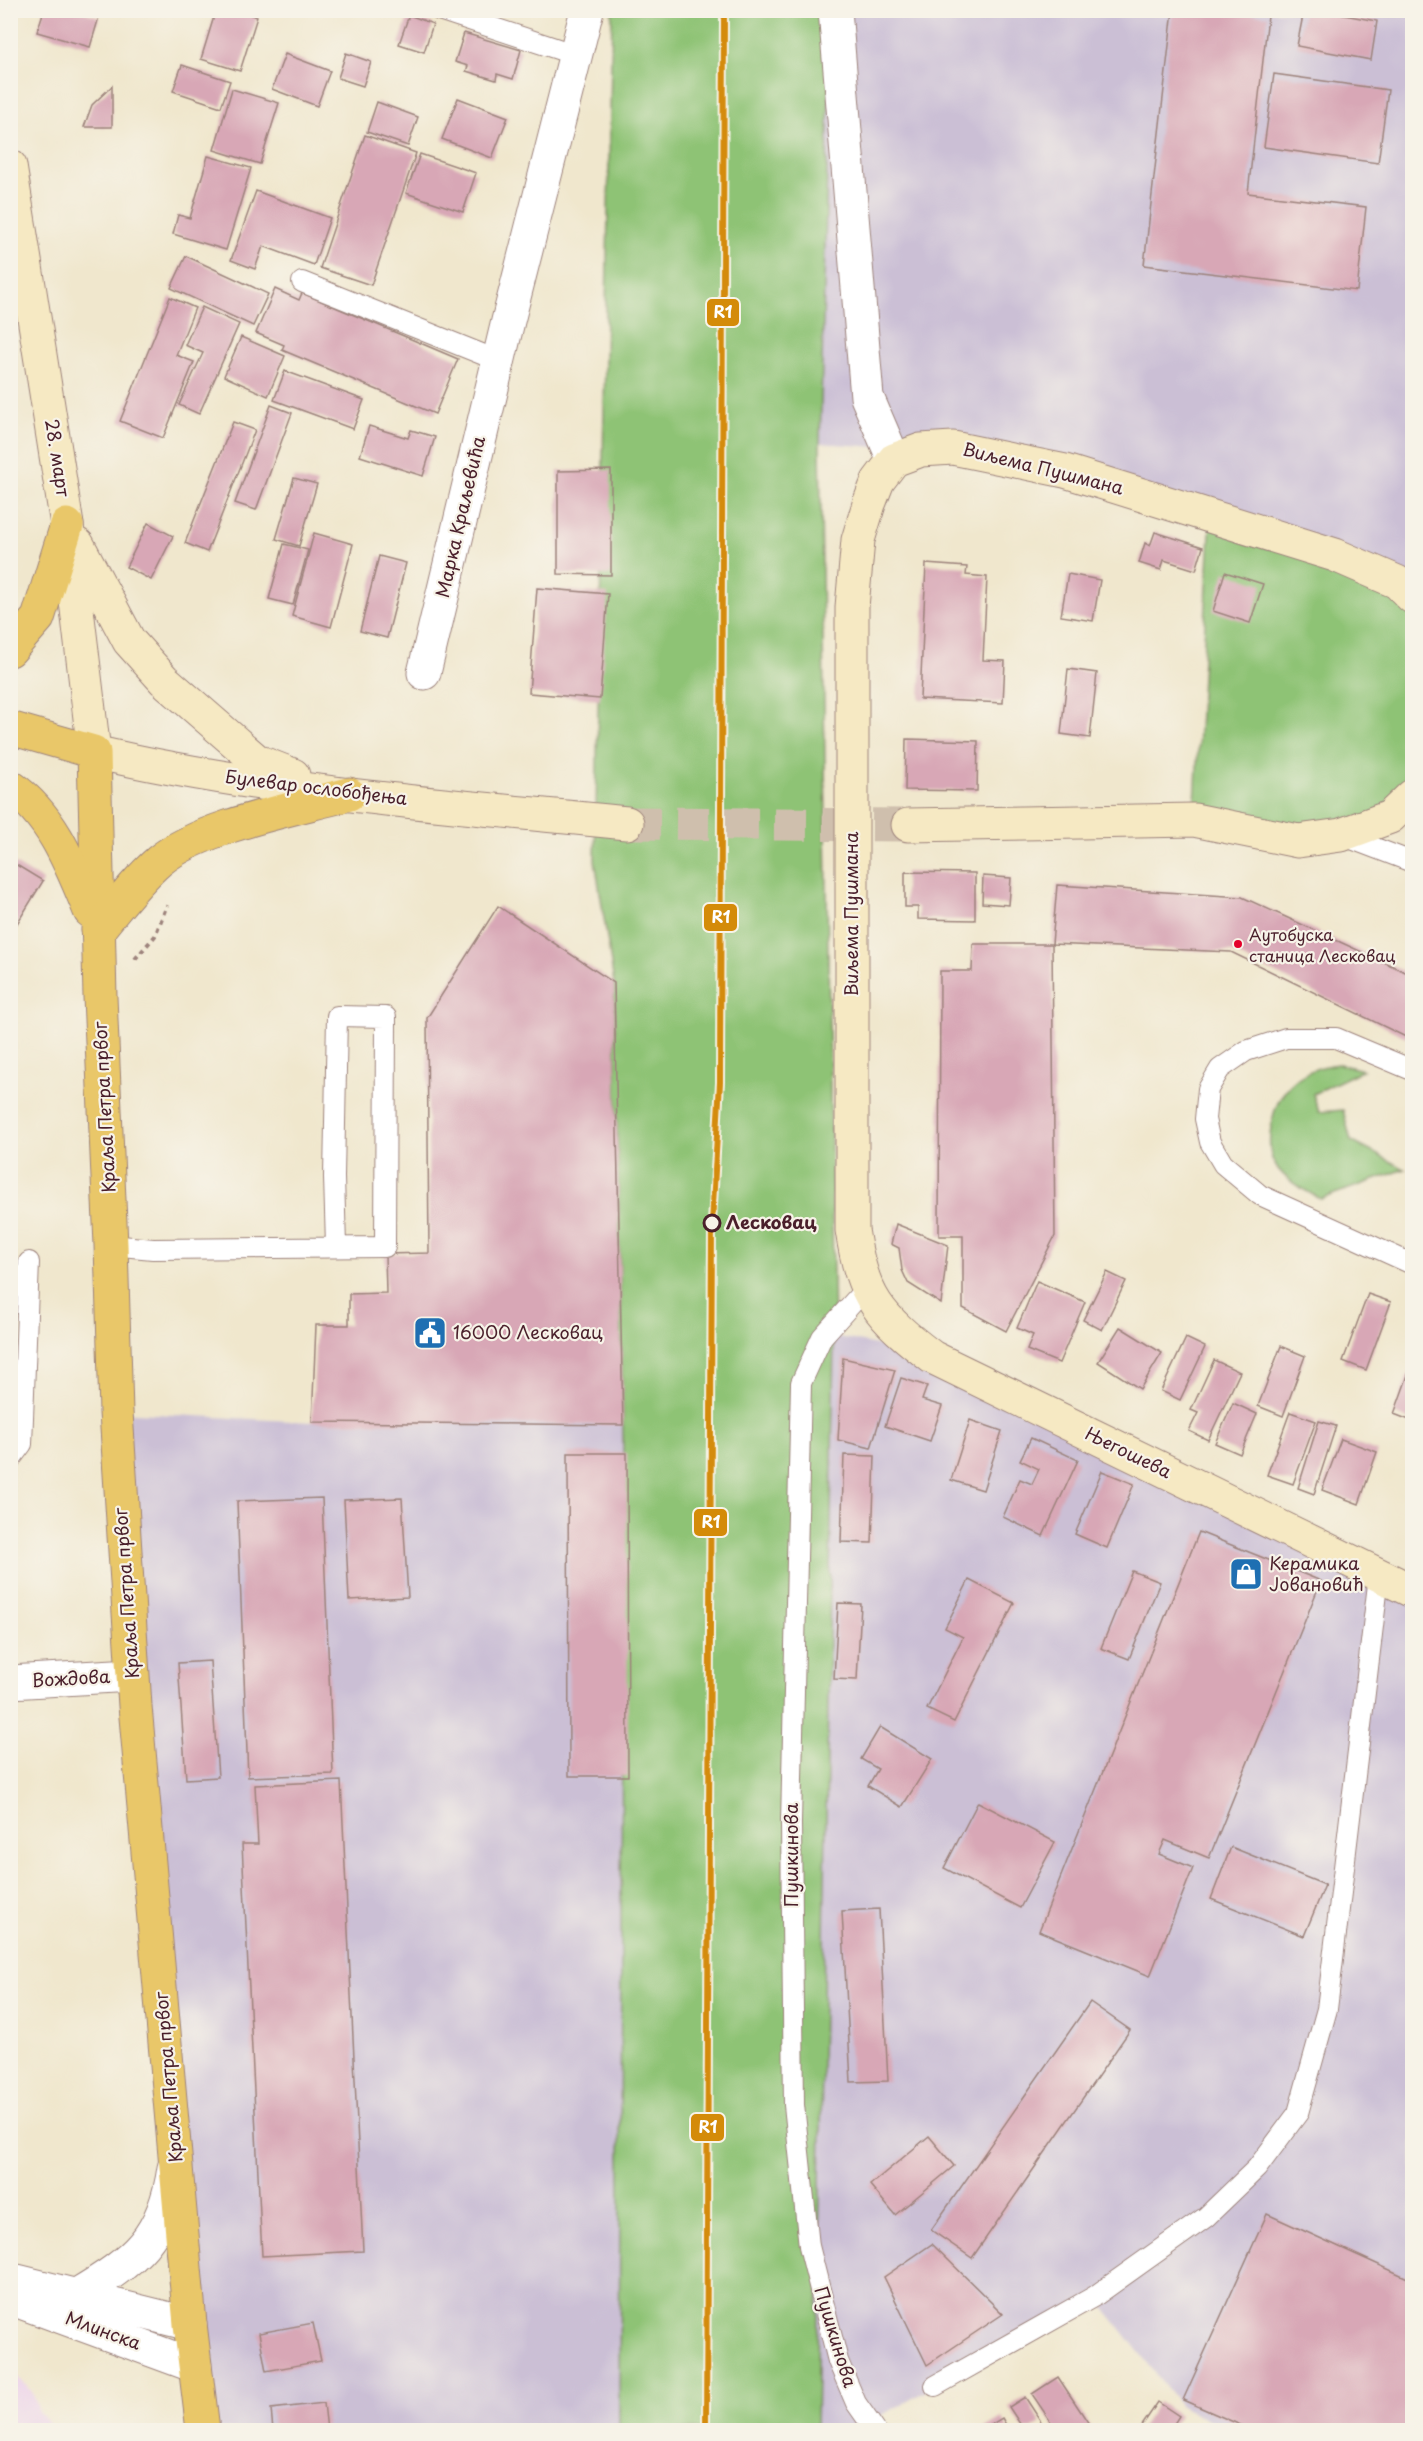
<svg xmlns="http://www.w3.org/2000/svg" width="1423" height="2441" viewBox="0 0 1423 2441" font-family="'Playpen Sans',sans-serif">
	<rect width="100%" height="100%" fill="#f7f3e8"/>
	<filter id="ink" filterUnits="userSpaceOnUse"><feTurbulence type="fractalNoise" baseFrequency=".0167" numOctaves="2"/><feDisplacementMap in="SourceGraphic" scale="12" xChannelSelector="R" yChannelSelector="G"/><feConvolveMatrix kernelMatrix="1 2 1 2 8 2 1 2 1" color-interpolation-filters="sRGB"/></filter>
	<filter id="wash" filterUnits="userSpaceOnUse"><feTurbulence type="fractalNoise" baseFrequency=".008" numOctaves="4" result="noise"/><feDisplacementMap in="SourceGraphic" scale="24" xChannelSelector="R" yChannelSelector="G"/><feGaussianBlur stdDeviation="1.35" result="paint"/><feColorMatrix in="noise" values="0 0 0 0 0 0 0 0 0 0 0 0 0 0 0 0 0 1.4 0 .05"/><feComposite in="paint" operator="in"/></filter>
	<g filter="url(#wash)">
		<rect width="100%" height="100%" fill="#f0e7cd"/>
		<polygon fill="#ecd1ea" points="10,2369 32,2392 39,2412 55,2430 11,2430"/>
		<g fill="#cbbfd5">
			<polygon points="831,11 1412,11 1412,597 1335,555 921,450 820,443"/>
			<polygon points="834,1336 932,1357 1412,1591 1412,2430 1231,2430 1182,2407 1095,2296 856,2430 816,2430"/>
			<polygon points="116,1412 312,1422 623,1425 619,2430 203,2430"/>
		</g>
		<g fill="#8ec375" stroke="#6c7150" stroke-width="1.5">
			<polygon points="612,11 831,11 820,443 834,1336 816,2430 619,2430 623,1425 614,983 595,860"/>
			<polygon points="1211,515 1412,597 1412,796 1341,835 1194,820"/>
			<path d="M 1339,1064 L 1363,1070 L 1313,1094 L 1319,1112 L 1343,1110 L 1351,1141 L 1405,1169 L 1321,1199 C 1304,1190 1285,1181 1274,1163 C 1270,1156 1269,1144 1270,1136 C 1273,1093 1297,1068 1339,1064 Z"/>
		</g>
		<g id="blocks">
			<g fill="#d8a7b6">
				<polygon points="44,10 78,10 99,17 90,47 37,32"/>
				<polygon points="216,10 238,10 257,17 240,71 201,59"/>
				<polygon points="1173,10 1219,10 1268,16 1248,193 1366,207 1357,291 1144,265"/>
				<polygon points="1304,10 1317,10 1377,21 1371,60 1297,46"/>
				<polygon points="409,15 433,24 424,52 399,44"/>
				<polygon points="464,33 521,50 513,79 497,74 496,80 466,71 468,66 455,62"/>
				<polygon points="346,53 371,62 363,86 338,78"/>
				<polygon points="285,54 330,71 317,106 272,89"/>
				<polygon points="182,65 230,81 221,107 173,91"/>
				<polygon points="1274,74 1388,90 1378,163 1264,147"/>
				<polygon points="112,86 112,127 84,127 92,105"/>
				<polygon points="232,89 279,103 260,164 214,150"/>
				<polygon points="458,98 508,117 492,158 442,139"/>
				<polygon points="377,102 418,117 408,146 367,132"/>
				<polygon points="365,135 416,153 371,285 320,268"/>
				<polygon points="420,154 476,173 463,212 406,193"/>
				<polygon points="208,156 251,168 226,250 173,234 178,215 190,218"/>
				<polygon points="256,191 330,218 314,265 263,246 255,269 231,260"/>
				<polygon points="186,256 268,294 253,326 171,288"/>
				<polygon points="275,289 299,300 302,293 458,359 435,414 282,350 284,345 256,333"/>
				<polygon points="170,297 195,308 176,355 194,362 163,438 120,421"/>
				<polygon points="202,307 239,324 199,414 179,405 203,353 185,345"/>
				<polygon points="241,337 285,356 268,396 224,376"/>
				<polygon points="285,371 364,400 353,429 274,400"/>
				<polygon points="271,405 292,413 256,510 235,503"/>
				<polygon points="233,422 255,430 207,552 185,543"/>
				<polygon points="369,426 408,438 411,430 435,437 423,476 360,456"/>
				<polygon points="611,470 611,575 558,574 558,471"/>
				<polygon points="294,478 317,484 299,546 276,539"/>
				<polygon points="148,523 173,536 151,580 126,567"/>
				<polygon points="1155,532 1203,547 1196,570 1164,560 1161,570 1139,563 1145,543 1150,546"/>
				<polygon points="314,533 353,544 331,627 292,616"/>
				<polygon points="284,544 308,550 293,605 269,599"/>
				<polygon points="379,556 406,563 387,638 360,631"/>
				<polygon points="926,564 967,567 966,575 987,577 983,660 1005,661 1003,703 920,699"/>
				<polygon points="1225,572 1263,584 1250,623 1213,611"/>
				<polygon points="1068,574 1100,580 1093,621 1061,616"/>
				<polygon points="537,588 608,594 600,699 529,693"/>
				<polygon points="1068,669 1097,673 1090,738 1061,734"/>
				<polygon points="906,739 978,741 977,791 905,790"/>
				<polygon points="10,861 43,881 10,935"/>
				<polygon points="905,872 975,873 975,920 918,919 918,907 905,907"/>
				<polygon points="983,876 1011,878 1009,905 982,903"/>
				<polygon points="1057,885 1242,897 1412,975 1412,1040 1231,952 1052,944"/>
				<polygon points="498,906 614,983 623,1425 312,1422 316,1325 349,1325 349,1294 386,1293 385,1254 429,1253 427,1018"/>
				<polygon points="973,944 1052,944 1055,1236 1006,1331 963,1308 963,1236 939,1236 940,971 972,971"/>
				<polygon points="896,1224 948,1245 941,1304 908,1283 902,1270 899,1248 891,1244"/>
				<polygon points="1107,1272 1126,1281 1102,1330 1083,1320"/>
				<polygon points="1037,1281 1085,1302 1059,1363 1027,1350 1033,1335 1017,1328"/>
				<polygon points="1368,1294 1391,1302 1366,1370 1343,1361"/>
				<polygon points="1120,1327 1162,1353 1140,1389 1098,1362"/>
				<polygon points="1186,1338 1205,1347 1180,1400 1161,1391"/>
				<polygon points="1281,1346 1305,1356 1283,1416 1258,1406"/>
				<polygon points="843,1358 895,1370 871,1448 838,1440"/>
				<polygon points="1214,1360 1240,1372 1208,1440 1189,1431 1198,1413 1191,1410"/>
				<polygon points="1412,1364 1412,1421 1394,1414"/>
				<polygon points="901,1378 927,1386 922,1400 942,1406 930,1441 885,1426"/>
				<polygon points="1233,1403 1257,1414 1240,1454 1215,1443"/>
				<polygon points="1290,1412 1316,1421 1293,1484 1267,1475"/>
				<polygon points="970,1420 1002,1431 983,1490 951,1480"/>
				<polygon points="1319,1421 1336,1426 1314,1494 1298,1488"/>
				<polygon points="1031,1438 1078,1460 1043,1536 1003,1517 1020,1479 1032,1484 1039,1469 1020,1460"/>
				<polygon points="1341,1439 1377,1452 1359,1504 1322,1490"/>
				<polygon points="568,1453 627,1453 628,1776 569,1776"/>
				<polygon points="844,1455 875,1456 872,1543 841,1542"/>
				<polygon points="1102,1471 1134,1484 1107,1548 1075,1534"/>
				<polygon points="322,1498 333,1774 248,1777 237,1501"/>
				<polygon points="402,1498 408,1597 349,1600 344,1500"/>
				<polygon points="1199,1532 1321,1581 1209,1858 1165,1840 1159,1854 1193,1868 1150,1976 1039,1931"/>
				<polygon points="1132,1571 1160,1582 1129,1659 1101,1648"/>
				<polygon points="969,1580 1014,1603 954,1722 927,1709 963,1637 945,1628"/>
				<polygon points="838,1603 861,1604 857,1680 834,1679"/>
				<polygon points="210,1661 218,1777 186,1779 178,1663"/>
				<polygon points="880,1727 932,1759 902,1807 868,1786 878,1769 861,1759"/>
				<polygon points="341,1781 363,2251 262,2256 242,1844 258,1844 255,1785"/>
				<polygon points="978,1802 1055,1842 1020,1908 944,1868"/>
				<polygon points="1231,1847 1325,1885 1304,1936 1211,1899"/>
				<polygon points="879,1909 888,2081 851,2082 842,1911"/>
				<polygon points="1090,2002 1130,2030 972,2258 931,2230"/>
				<polygon points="929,2136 954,2166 895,2215 870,2185"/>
				<polygon points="1267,2214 1412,2280 1412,2430 1252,2430 1183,2400"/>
				<polygon points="932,2244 1003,2314 927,2365 884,2277"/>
				<polygon points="313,2323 321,2361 266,2371 259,2333"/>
				<polygon points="1058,2377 1093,2430 1052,2430 1055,2428 1032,2394"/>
				<polygon points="1025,2397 1042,2423 1030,2430 1024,2430 1009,2407"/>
				<polygon points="1158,2402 1179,2416 1170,2430 1139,2430"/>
				<polygon points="324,2403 327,2430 273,2430 271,2409"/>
				<polygon points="1002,2418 1009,2430 982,2430"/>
			</g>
		</g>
	</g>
	<g filter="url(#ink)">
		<use href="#blocks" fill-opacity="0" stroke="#9d837c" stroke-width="1.5"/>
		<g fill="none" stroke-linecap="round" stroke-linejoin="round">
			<polyline stroke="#cfbfad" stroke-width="33" stroke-dasharray="33 16" stroke-linecap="butt" points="627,823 908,825"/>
			<g stroke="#9d837c" stroke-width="22">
				<g id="lane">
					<polyline points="439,10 576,55"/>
					<polyline points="302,282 499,361"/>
					<polyline points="1341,835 1412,862"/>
					<polyline points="1412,1070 1336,1038 1286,1038 1246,1051 1220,1069 1208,1089 1205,1119 1210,1142 1223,1164 1260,1195 1412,1264"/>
					<polyline points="111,1245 153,1249 385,1247 386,1017 337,1016 334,1177 336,1246"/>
					<polyline points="866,1288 822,1337 801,1383 791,1823 794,2105 809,2246 838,2361 856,2403 875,2430"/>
					<polyline points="10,1460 22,1444 29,1262"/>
					<polyline points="935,2386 1095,2296 1206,2217 1257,2168 1298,2113 1327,2009 1379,1576"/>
				</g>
			</g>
			<g stroke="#9d837c" stroke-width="35">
				<g id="street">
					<polyline points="835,10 867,397 894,460"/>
					<polyline points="424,673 508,321 587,10"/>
					<polyline points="10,1682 132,1675"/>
					<polyline points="17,2281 190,2324"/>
					<path d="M 77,2295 C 135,2260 164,2238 174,2168"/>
					<polyline points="10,2298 195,2366"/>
				</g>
			</g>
			<g stroke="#9d837c" stroke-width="35">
				<g id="secondary">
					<path d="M 10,166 L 67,525 L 94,752 C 269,793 449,805 627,823"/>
					<polyline points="78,545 129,641 164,680 257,761 293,775"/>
					<path d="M 1412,597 L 1397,582 L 1335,555 L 1065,471 L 953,448 L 921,450 L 894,460 L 878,481 L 869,504 L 858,540 L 852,607 L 852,1230 C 862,1297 879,1317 932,1357 L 1412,1591"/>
					<polyline points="908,825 1194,820 1298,841 1341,835 1390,817 1412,796"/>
				</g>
			</g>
			<g stroke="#9d837c" stroke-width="35">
				<g id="primary">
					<polyline points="10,650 38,618 67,525"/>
					<polyline points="10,728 94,752 100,997 111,1245 116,1412 135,1706 190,2324 203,2430"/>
					<path d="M 10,786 C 53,816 71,865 90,911"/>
					<path d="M 98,930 C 117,907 136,881 159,861 C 201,826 295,809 349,794"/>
				</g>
			</g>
			<polyline stroke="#9d837c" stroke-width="4" stroke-dasharray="4.5 4.5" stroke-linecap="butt" points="135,959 155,936 167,905"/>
			<use href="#lane" stroke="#fff" stroke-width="20"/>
			<use href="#street" stroke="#fff" stroke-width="33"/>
			<use href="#secondary" stroke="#f6e9c3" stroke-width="33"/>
			<use href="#primary" stroke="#e9c769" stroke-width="33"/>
			<g stroke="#f7f3e8" stroke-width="10">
				<polyline id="rail-1" points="706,2430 712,1223 720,1082 724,10"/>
			</g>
			<use href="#rail-1" stroke="#d48b09" stroke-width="6"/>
		</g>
	</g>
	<defs>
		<g id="civic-square" transform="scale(1.725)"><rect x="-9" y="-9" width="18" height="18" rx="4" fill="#1f6fb2" stroke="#f7f3e8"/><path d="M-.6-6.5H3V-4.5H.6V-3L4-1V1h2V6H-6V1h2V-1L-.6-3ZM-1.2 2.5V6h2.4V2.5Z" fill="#fff"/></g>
		<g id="shop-square" transform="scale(1.725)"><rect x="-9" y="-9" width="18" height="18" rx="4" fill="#1f6fb2" stroke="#f7f3e8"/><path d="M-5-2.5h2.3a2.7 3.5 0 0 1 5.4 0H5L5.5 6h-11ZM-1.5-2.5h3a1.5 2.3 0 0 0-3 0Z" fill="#fff"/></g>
	</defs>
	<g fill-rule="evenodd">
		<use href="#civic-square" x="430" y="1333"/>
		<use href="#shop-square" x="1246" y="1574"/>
	</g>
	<circle fill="#e4002b" stroke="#f7f3e8" stroke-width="2" cx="1238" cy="944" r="5"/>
	<circle fill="#f7f3e8" stroke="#4a1f2b" stroke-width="3" cx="712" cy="1223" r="8"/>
	<g text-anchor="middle" stroke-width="4.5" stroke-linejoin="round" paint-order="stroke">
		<g font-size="16" fill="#4a1f2b" stroke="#f7f3e8" text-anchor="start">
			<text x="1249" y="941">Аутобуска<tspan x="1249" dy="21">станица Лесковац</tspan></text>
		</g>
		<g font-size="18" fill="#4a1f2b" stroke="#f7f3e8">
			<text transform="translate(57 458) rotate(81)" y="6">28. март</text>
			<text transform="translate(1043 469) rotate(14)" y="6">Виљема Пушмана</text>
			<text transform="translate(461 517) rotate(-77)" y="6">Марка Краљевића</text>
			<text transform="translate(316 788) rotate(7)" y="6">Булевар ослобођења</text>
			<text transform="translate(852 914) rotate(-90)" y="6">Виљема Пушмана</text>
			<text transform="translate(105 1107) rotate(-93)" y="6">Краља Петра првог</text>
			<text transform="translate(1128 1453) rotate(26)" y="6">Његошева</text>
			<text transform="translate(127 1593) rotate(-94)" y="6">Краља Петра првог</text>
			<text transform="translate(71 1679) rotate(-3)" y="6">Вождова</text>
			<text transform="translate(792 1855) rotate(-90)" y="6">Пушкинова</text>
			<text transform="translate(169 2077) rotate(-95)" y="6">Краља Петра првог</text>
			<text transform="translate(103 2331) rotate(20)" y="6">Млинска</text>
			<text transform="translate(835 2337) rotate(73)" y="6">Пушкинова</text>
		</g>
		<g font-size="18" font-weight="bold" fill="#4a1f2b" stroke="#f7f3e8" text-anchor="start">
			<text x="726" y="1229">Лесковац</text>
		</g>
		<g font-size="18" fill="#4a1f2b" stroke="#f7f3e8" text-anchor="start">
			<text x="453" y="1339">16000 Лесковац</text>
			<text x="1269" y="1570">Керамика<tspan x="1269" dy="21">Јовановић</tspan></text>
		</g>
	</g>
	<g stroke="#f7f3e8" stroke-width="2">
		<rect x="706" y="298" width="34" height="29" rx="6" fill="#d48b09"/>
		<rect x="703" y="903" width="35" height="29" rx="6" fill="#d48b09"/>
		<rect x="693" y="1508" width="35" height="29" rx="6" fill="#d48b09"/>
		<rect x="690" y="2113" width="35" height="29" rx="6" fill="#d48b09"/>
	</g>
	<g font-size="16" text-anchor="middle" font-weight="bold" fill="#fff">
		<text x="723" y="318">R1</text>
		<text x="721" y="923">R1</text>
		<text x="711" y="1528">R1</text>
		<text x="708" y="2133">R1</text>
	</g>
	<rect width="1423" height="2441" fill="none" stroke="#f7f3e8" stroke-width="36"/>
</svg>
